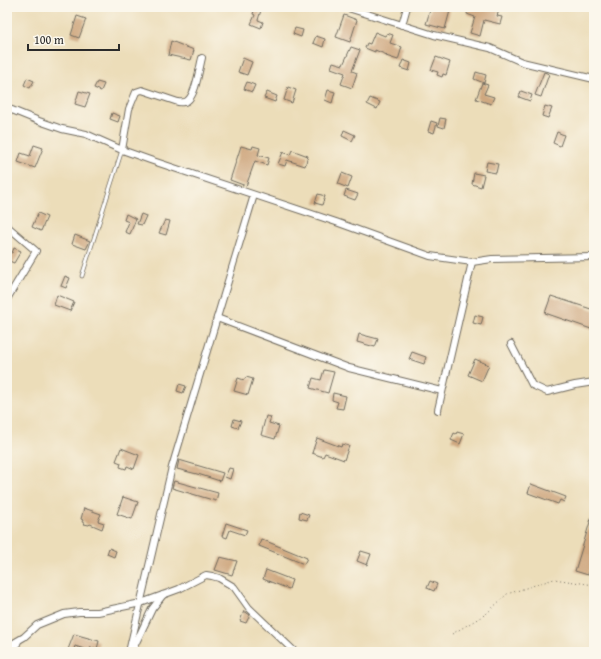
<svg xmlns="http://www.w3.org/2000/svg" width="601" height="659" viewBox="0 0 601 659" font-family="'Gentium Book Plus',serif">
	<rect width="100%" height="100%" fill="#fbf7ec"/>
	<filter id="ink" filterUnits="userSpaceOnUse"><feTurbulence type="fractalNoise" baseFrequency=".025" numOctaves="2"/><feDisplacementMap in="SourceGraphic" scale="8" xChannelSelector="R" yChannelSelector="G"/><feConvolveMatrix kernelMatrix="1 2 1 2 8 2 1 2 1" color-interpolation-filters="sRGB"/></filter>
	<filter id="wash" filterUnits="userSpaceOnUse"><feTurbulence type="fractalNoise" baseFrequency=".012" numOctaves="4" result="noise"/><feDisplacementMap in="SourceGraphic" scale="16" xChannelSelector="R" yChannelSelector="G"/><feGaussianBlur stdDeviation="0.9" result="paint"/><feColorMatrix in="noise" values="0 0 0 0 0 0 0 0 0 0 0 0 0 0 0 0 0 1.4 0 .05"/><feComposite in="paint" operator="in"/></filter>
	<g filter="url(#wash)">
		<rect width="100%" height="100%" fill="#ecddb9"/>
		<g id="blocks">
			<g fill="#cfa880">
				<polygon points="258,7 262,7 258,20 263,22 261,28 251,24 255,15 253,14 255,8 257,9"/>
				<polygon points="431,7 451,7 445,29 426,24"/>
				<polygon points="468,7 500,7 497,16 502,17 500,24 484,20 480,36 470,33 475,17 467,14"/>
				<polygon points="344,15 357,20 350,42 336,37"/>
				<polygon points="77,16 86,19 79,38 71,35"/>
				<polygon points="295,28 303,30 301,37 293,34"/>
				<polygon points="375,32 385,36 387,33 393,35 390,43 402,47 398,60 386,56 387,55 375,50 375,52 365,48 367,43 370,44"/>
				<polygon points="316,36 325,39 323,47 313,43"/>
				<polygon points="171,41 194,50 191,60 168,55"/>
				<polygon points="351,47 360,50 352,71 357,73 352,88 341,84 345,73 331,68 333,62 343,65"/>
				<polygon points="436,57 450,62 446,75 443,74 442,77 437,75 438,72 431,70"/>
				<polygon points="243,58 252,62 247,75 238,72"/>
				<polygon points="403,60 411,63 409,71 400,68"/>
				<polygon points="476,72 486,75 484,83 474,79"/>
				<polygon points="544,72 549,74 541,97 535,95"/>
				<polygon points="27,78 34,81 30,88 24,85"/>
				<polygon points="97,82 104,84 101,91 94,88"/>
				<polygon points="247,82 255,85 252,92 244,89"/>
				<polygon points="482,83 488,85 484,94 494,97 491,104 476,99"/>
				<polygon points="288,87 296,90 292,103 284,100"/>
				<polygon points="328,90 335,92 332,103 325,100"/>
				<polygon points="79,91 90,94 85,107 75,104"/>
				<polygon points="521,91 532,95 530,101 519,97"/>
				<polygon points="267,92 277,96 275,102 264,98"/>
				<polygon points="370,98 380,102 377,109 367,104"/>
				<polygon points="545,106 552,108 548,118 542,116"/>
				<polygon points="112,113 120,116 118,122 110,119"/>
				<polygon points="440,118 446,119 444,128 438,126"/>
				<polygon points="431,121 437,123 434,133 428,131"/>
				<polygon points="344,130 355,135 352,141 342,136"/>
				<polygon points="557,132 564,135 560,146 553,143"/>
				<polygon points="34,145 43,148 35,168 18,162 21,153 30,156"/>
				<polygon points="241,146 252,149 253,146 260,148 258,155 269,158 267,165 255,161 246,186 230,180"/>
				<polygon points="292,150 308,156 305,166 287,160 285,166 278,164 283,152 290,155"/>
				<polygon points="487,162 498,164 496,173 485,171"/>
				<polygon points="342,173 352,177 348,188 338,184"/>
				<polygon points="474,173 484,175 481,187 472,184"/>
				<polygon points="346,190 358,194 355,200 344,196"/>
				<polygon points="318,194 325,196 322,205 315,203"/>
				<polygon points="38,213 47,217 41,231 32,227"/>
				<polygon points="126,214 136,219 130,234 125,232 129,222 124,220"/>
				<polygon points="141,214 146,216 142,225 137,224"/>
				<polygon points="165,220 170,221 166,235 159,233"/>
				<polygon points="75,235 90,241 86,249 72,244"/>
				<polygon points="14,248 21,251 14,263 7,260 7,251 12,253"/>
				<polygon points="65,276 70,278 66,288 61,286"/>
				<polygon points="57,295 74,302 70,311 54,305"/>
				<polygon points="551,296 594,310 594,330 545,313"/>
				<polygon points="475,315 483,317 481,325 473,323"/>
				<polygon points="359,334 378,339 375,347 357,342"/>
				<polygon points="412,352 426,357 424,364 409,359"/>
				<polygon points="475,359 489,365 482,381 468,375"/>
				<polygon points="324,370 334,372 328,393 310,388 313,378 321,380"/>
				<polygon points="246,377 253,379 248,395 234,391 238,378 244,380"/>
				<polygon points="179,384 186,386 183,393 177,391"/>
				<polygon points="333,393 346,396 343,409 336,408 338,402 332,400"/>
				<polygon points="266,416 271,417 269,423 279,426 275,439 261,435"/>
				<polygon points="234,419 241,421 238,428 232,426"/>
				<polygon points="457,432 464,434 460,444 451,440 454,433 456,434"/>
				<polygon points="317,438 341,447 342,444 349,446 344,460 325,453 323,457 312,453"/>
				<polygon points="121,448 139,455 134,469 127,466 126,469 120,467 121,463 116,461"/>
				<polygon points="179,460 223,473 220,481 201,475 177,469"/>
				<polygon points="229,468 233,469 230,479 225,477"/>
				<polygon points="174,481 218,493 216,501 172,488"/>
				<polygon points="531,484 566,497 564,502 560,500 558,504 528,493"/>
				<polygon points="123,497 138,502 132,519 117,514"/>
				<polygon points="84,508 101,514 98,521 104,523 102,529 90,524 89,525 84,524 85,523 82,522 83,520 81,519"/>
				<polygon points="300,512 309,515 307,520 299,518"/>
				<polygon points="593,512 594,512 594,556 588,575 575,571"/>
				<polygon points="226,523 247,530 245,535 230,530 227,538 222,536"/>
				<polygon points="261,539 307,558 304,564 259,546"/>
				<polygon points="109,548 116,551 114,557 107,554"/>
				<polygon points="361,551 371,554 367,565 357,561"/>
				<polygon points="220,557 237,561 232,575 215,570"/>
				<polygon points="266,570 292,580 289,589 263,579"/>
				<polygon points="430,581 437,584 434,591 427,588"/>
				<polygon points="244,611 250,615 246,623 240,621"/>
				<polygon points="74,634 99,641 97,649 91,647 90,651 75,646 73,652 67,652"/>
			</g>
		</g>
	</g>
	<g filter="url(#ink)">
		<use href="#blocks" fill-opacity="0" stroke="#6f695d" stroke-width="1"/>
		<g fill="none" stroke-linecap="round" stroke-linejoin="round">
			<g stroke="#6f695d" stroke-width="4.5">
				<polyline id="service" points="82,276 122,150"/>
			</g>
			<g stroke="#6f695d" stroke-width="8">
				<g id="minor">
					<polyline points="345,7 434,35 490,48 522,62 594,79"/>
					<polyline points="402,25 407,7"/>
					<polyline points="7,108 39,121 62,129 86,134 122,150 150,160 336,222 430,256 472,262 492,259 594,257"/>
					<path d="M 122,150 L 129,109 L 136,92 L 142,90 L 178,102 C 182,102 184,103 187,101 C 196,95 199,69 202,58"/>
					<polyline points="7,226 36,251 7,299"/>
					<polyline points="217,318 349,368 442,391"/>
					<polyline points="511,344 532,385 547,392 575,385 594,382"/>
					<polyline points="438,410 472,262"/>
					<polyline points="7,647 24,637 37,625 64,614 79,612 98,612 141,603 179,589 206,575 212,576 219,578 234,587 249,608 295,652"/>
					<polyline points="132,651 152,609 163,595"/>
					<polyline points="14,652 18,641"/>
					<polyline points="129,652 172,467 254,195"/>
				</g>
			</g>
			<polyline stroke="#6f695d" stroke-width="1" stroke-dasharray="1 3" stroke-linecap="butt" points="452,634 486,614 507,594 554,579 594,585"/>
			<use href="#service" stroke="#fff" stroke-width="3"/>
			<use href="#minor" stroke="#fff" stroke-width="6"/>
		</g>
	</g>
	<rect width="601" height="659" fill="none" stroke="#fbf7ec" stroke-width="24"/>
	<path d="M28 44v6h91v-6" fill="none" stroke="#2b2b2b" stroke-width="2"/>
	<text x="34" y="44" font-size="12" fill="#2b2b2b" stroke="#fbf7ec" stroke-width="3" paint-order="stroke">100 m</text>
</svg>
